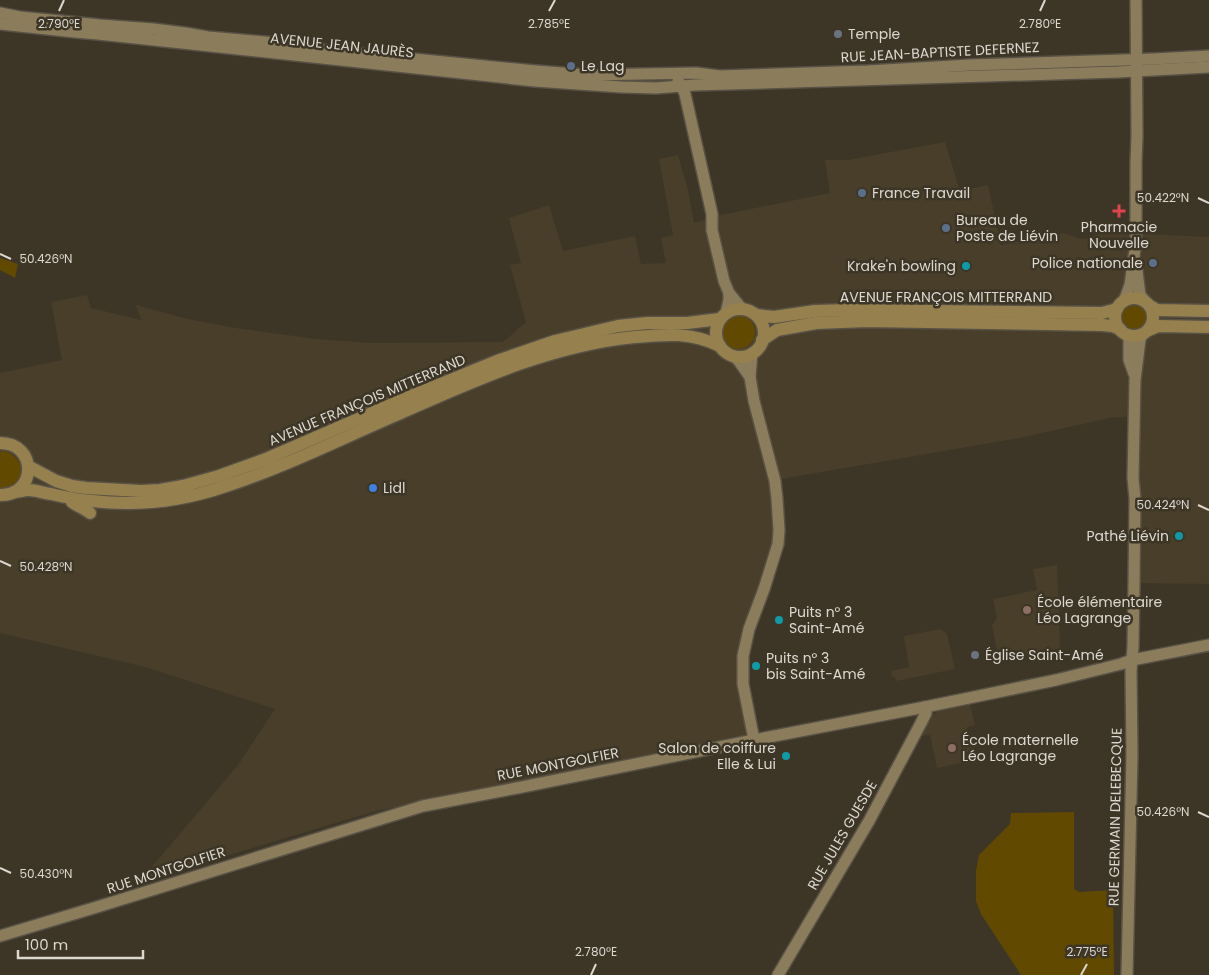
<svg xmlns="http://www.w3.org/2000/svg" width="1209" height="975" viewBox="0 0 1209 975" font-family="Poppins,sans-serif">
	<rect width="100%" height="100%" fill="#3d3627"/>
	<g fill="#483e29">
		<polygon points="945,142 960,191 988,185 1001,245 1064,233 1081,239 1093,237 1096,233 1126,233 1209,237 1209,584 1134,583 1134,416 1110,418 1019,438 775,480 779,530 743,656 754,740 376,811 139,882 238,765 275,709 145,667 0,633 0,373 62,360 51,302 87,295 91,308 141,320 136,305 188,319 236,328 316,339 371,343 503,342 526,322 510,265 521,263 509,218 549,205 563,251 635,236 641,264 666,263 661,238 673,235 659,159 678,155 688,190 694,223 721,215 830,193 825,160 848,160"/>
		<polygon points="1057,565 1060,648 999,661 992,625 997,618 993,599 1037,590 1033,569"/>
		<polygon points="941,629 947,634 955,669 896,681 895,677 892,677 891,671 909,667 904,636"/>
		<polygon points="970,704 975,725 967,727 974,760 937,768 930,735 922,736 933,715 940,710"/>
	</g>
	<g fill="#624900">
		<polygon points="0,258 18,264 15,278 0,270"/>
		<circle cx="1134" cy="318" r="13"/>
		<circle cx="738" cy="332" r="17"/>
		<path d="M 4,451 C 21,455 29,477 12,486 C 9,488 4,488 0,489 L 0,452 Z"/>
		<polygon points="1074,812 1074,889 1079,892 1113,890 1114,975 1021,975 981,914 976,901 976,871 979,855 1010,824 1011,813"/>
	</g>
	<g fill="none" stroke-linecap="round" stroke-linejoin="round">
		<g stroke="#585145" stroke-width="14">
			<g id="secondary">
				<polyline points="0,13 20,17 100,25 153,29 185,33 208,37 286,44 333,51 536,71 588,75 696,73 720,76 868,71 970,65 1154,59 1209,56"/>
				<polyline points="0,24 75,32 98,34 535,81 621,87 656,88 695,85 1118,72 1209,67"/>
				<polyline points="678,81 682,86 685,94 712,214 712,230 724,281 729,293 742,309"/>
				<polyline points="1137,271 1140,295 1144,300"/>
				<polyline points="1124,301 1130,285 1136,242 1136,163 1137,136 1136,0"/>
				<polyline points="726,313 729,300 729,293"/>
				<polyline points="1127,335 1129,339 1129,360 1134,374"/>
				<polyline points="752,353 750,377 754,401 775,481 777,499 779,530 778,544 764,589 749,629 743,656 743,684 754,740"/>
				<polyline points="733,356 738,360 750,377"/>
				<polyline points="0,936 97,907 423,806 517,788 754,740 925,707 1056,680 1121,664 1132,660 1209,645"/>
				<polyline points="778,975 869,821 921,723 926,713 925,707"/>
				<polyline points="1127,975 1132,755 1131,671 1133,647 1134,583 1135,499 1133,478 1135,380 1140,340 1142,335"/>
			</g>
		</g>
		<g stroke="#585145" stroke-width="15">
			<g id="primary">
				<circle cx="1134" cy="317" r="19"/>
				<polyline points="1150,306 1157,310 1209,311"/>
				<circle cx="740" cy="333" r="24"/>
				<polyline points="756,315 774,317 815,311 848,310 1102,313 1117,309"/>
				<polyline points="1149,330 1158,326 1209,327"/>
				<polyline points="762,340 777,330 816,323 867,321 1102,325 1112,326 1120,329"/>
				<path d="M 0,443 C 38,443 37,496 0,495"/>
				<polyline points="28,466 56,481 72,486 86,488 141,491 160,490 183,486 219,476 266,459 411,396 497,361 555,341 618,326 647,323 687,323 720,319"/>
				<path d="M 14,492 C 18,492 24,490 28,490 C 36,490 43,493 51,494 C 64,497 78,500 92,501 C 136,506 183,501 226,486 C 284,467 340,439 396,415 C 473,381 551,345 635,337 C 667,334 691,332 720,346"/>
				<path d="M 72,502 C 77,506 84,508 90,513"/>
			</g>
		</g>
		<use href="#secondary" stroke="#8b7d5c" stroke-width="11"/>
		<use href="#primary" stroke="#95804e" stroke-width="12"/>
	</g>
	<path fill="none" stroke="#dcd8cf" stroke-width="2" d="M 59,11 L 64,0M 549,11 L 555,0M 1040,11 L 1045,0M 1198,198 L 1209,203M 0,254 L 11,259M 1198,505 L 1209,510M 0,561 L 11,566M 1198,812 L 1209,817M 0,868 L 11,873M 591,975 L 596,964M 1081,975 L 1087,964"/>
	<g fill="#6b7280" stroke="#3d3627" stroke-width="2">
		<circle cx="838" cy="34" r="5"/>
		<circle cx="975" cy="655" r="5"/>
	</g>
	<g fill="#5c6f8a" stroke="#3d3627" stroke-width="2">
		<circle cx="571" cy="66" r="5"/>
		<circle cx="862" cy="193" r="5"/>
		<circle cx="946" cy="228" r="5"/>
		<circle cx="1153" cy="263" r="5"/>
	</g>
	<path fill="#e0444e" stroke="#3d3627" stroke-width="2" d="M1116.5 203.5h5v5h5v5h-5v5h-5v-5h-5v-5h5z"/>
	<g fill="#0f9aa8" stroke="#3d3627" stroke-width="2">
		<circle cx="966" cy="266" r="5"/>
		<circle cx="1179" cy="536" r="5"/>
		<circle cx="779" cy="620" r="5"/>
		<circle cx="756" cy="666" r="5"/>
		<circle cx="786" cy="756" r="5"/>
	</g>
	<circle fill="#3f7fe0" stroke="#3d3627" stroke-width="2" cx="373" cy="488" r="5"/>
	<g fill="#8d6e63" stroke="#3d3627" stroke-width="2">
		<circle cx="1027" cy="610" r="5"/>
		<circle cx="952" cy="748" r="5"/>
	</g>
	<g text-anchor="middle" stroke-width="5" stroke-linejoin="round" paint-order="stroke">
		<g font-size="14" fill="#dcd8cf" stroke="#3d3627" text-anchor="start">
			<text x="848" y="39">Temple</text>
			<text x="581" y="71">Le Lag</text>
			<text x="872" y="198">France Travail</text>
			<text x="956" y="225">Bureau de<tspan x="956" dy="16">Poste de Liévin</tspan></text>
			<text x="1119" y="232" text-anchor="middle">Pharmacie<tspan x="1119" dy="16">Nouvelle</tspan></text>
			<text x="1143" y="268" text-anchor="end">Police nationale</text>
			<text x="956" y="271" text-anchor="end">Krake'n bowling</text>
			<text x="383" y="493">Lidl</text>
			<text x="1169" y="541" text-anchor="end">Pathé Liévin</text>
			<text x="1037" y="607">École élémentaire<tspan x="1037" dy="16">Léo Lagrange</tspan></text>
			<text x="789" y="617">Puits n° 3<tspan x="789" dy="16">Saint-Amé</tspan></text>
			<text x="985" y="660">Église Saint-Amé</text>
			<text x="766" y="663">Puits n° 3<tspan x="766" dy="16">bis Saint-Amé</tspan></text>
			<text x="962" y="745">École maternelle<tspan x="962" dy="16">Léo Lagrange</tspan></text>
			<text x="776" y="753" text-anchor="end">Salon de coiffure<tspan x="776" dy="16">Elle &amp; Lui</tspan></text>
		</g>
		<g font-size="14" fill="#dcd8cf" stroke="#3d3627">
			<text transform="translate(342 45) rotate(6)" y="5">AVENUE JEAN JAURÈS</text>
			<text transform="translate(940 52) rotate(-3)" y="5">RUE JEAN-BAPTISTE DEFERNEZ</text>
			<text x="946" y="302">AVENUE FRANÇOIS MITTERRAND</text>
			<text transform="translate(367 400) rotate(-23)" y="5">AVENUE FRANÇOIS MITTERRAND</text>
			<text transform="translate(558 764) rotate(-11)" y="5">RUE MONTGOLFIER</text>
			<text transform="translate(1115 817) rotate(-89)" y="5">RUE GERMAIN DELEBECQUE</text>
			<text transform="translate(842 835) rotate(-60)" y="5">RUE JULES GUESDE</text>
			<text transform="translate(166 870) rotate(-18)" y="5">RUE MONTGOLFIER</text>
		</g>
	</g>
	<g font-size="12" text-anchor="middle" fill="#dcd8cf" stroke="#3d3627" stroke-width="5" stroke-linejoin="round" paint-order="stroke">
		<text x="59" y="28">2.790°E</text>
		<text x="549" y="28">2.785°E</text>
		<text x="1040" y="28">2.780°E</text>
		<text x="1163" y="202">50.422°N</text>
		<text x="46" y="263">50.426°N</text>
		<text x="1163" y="509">50.424°N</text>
		<text x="46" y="571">50.428°N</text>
		<text x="1163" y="816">50.426°N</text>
		<text x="46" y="878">50.430°N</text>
		<text x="596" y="956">2.780°E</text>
		<text x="1087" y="956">2.775°E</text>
	</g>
	<path d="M18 950v8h125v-8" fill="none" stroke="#dcd8cf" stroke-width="2.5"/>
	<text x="25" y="950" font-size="15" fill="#dcd8cf" stroke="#3d3627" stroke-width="4" paint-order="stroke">100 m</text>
</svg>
